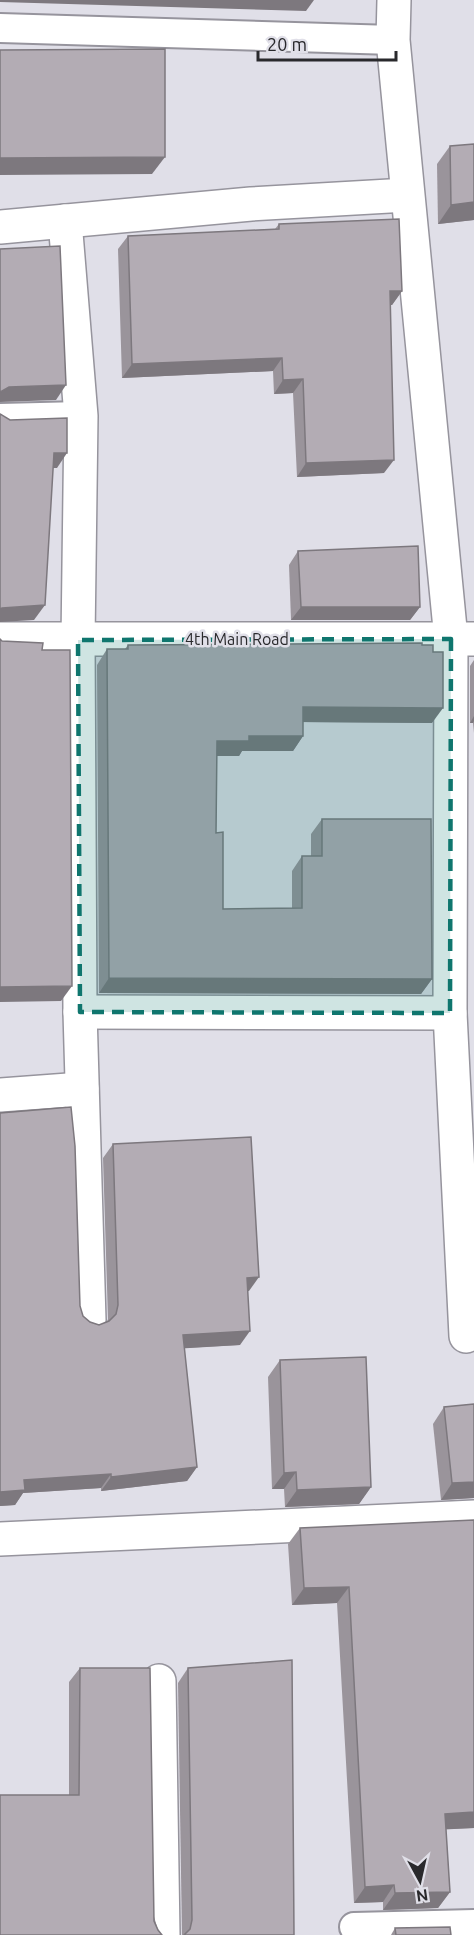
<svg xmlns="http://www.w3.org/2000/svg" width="474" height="1935" viewBox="0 0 474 1935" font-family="Ubuntu,sans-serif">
	<rect width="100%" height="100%" fill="#e0dfe8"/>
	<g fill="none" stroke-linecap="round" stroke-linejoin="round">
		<g stroke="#96949d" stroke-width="32">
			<g id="lane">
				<polyline points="0,28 393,40"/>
				<polyline points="0,418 81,416"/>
				<polyline points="354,1927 474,1924"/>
			</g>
		</g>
		<g stroke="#96949d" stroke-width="36">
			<g id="street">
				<polyline points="65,221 81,416 78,640 80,1012 89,1320"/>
				<polyline points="0,227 251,204 407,195"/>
				<polyline points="451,639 450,1013 466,1336"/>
				<polyline points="80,1012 450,1013"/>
				<polyline points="0,1095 82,1089"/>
				<polyline points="0,1539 474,1517"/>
				<polyline points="159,1681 163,1935"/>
			</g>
		</g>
		<g stroke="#96949d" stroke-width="36">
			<g id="secondary">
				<polyline points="394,0 393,40 451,639"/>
				<polyline points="0,639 474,639"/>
			</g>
		</g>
		<use href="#lane" stroke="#fff" stroke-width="28"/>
		<use href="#street" stroke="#fff" stroke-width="33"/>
		<use href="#secondary" stroke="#fff" stroke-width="33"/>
	</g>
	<g fill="#9a949b">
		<polygon points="450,146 474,220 438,224 437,164"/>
		<polygon points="279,224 402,291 392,305 390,305 384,473 297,477 293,393 274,394 273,371 122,378 118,249 128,236 275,229"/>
		<polygon points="298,551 420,607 410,620 291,620 289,565"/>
		<polygon points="128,645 432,723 303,722 303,736 293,751 242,751 239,756 217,756 216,833 223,909 292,908 292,871 302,856 311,856 311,834 322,819 432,979 421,994 99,993 97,665 107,649 125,649"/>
		<polygon points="474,660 474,733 473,723 470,723 470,666"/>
		<polygon points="0,1113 80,1306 83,1316 90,1322 99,1325 107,1322 108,1319 103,1158 113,1144 249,1291 248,1291 240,1345 184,1348 197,1467 187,1481 101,1491 101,1488 23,1493 15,1505 0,1506"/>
		<polygon points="280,1360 371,1487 359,1504 285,1507 284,1489 272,1489 268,1377"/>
		<polygon points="474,1404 474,1498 441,1500 433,1424 444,1407"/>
		<polygon points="474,1520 474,1828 446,1829 450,1892 438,1908 383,1910 383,1902 354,1903 337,1603 292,1605 288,1544 300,1528"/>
		<polygon points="80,1668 158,1930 0,1935 69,1795 69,1682"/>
		<polygon points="188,1668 294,1935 182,1935 178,1683"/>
		<polygon points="395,1928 451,1935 391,1935"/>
	</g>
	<g fill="#7d787e">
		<polygon points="0,0 314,0 306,11 0,2"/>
		<polygon points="165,157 152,174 0,175 0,158"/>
		<polygon points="474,202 474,220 438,224 451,205"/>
		<polygon points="390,291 402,291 392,305 380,305"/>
		<polygon points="282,358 273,371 122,378 132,364"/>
		<polygon points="303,379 293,393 274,394 283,380"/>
		<polygon points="66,385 56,400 0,402 0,392 9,387"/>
		<polygon points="54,453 67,453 57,468 44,468"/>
		<polygon points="394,460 384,473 297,477 306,463"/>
		<polygon points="45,605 34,620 0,622 0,609 2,608"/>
		<polygon points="301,607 420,607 410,620 291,620"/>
		<polygon points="303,707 443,708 432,723 293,722"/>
		<polygon points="474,716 474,721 473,723 470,723"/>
		<polygon points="249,736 303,736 293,751 242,751 239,756 206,756 217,741"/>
		<polygon points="109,978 432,979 421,994 99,993"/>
		<polygon points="72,986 61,1001 0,1002 0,987"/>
		<polygon points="259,1277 249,1291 237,1292 247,1278"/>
		<polygon points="250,1331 240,1345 173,1349 183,1335"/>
		<polygon points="197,1467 187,1481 101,1491 111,1477"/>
		<polygon points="296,1472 284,1489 272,1489 284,1473"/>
		<polygon points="111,1474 101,1488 23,1493 15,1505 0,1506 0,1492 24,1480"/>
		<polygon points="474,1482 474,1498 441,1500 452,1483"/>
		<polygon points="371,1487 359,1504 285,1507 297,1490"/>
		<polygon points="349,1587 337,1603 292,1605 304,1588"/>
		<polygon points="474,1812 474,1828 434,1830 445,1814"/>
		<polygon points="394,1885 383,1902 354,1903 365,1887"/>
		<polygon points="450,1892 438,1908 383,1910 395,1893"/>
	</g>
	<g fill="#b3acb4" stroke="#7d787e" stroke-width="1.5">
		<polygon points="165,49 165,157 0,158 0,50"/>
		<polygon points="474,144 474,202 451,205 450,146"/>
		<polygon points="399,219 402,291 390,291 394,460 306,463 303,379 283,380 282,358 132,364 128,236 279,229 279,224"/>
		<polygon points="60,246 66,385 9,387 0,392 0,249"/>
		<polygon points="0,414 10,420 67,418 67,453 54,453 45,605 2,608 0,609"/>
		<polygon points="418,546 420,607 301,607 298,551"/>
		<polygon points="0,639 2,641 43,643 42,650 70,650 72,986 0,987"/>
		<polygon points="422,643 422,645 433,645 433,652 443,652 443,708 303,707 303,736 249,736 249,741 217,741 216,833 223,832 223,909 302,908 302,856 322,856 322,819 431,819 432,979 109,978 107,649 128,649 128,645"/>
		<polygon points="71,1107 75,1146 80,1306 83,1316 90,1322 99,1325 109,1321 116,1314 118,1305 113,1144 251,1137 259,1277 247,1278 250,1331 183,1335 197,1467 111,1477 111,1474 24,1480 25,1490 0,1492 0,1113"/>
		<polygon points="366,1357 371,1487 297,1490 296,1472 284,1473 280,1360"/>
		<polygon points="474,1404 474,1482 452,1483 444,1407"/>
		<polygon points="474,1520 474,1812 445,1814 450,1892 395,1893 394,1885 365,1887 349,1587 304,1588 300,1528"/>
		<polygon points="292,1660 294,1935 184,1935 190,1929 192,1920 188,1668"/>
		<polygon points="80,1668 150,1668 154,1921 158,1930 162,1935 0,1935 0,1795 79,1795"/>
		<polygon points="450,1927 451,1935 396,1935 395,1928"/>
	</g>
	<path fill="#0f766e" fill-opacity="0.2" stroke="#0f766e" stroke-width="4.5" stroke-dasharray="12 8" stroke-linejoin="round" d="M 451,639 L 450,1013 L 80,1012 L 78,640 Z"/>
	<g text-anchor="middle" stroke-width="5" stroke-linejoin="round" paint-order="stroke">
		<g font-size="16" fill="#29292c" stroke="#e0dfe8">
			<text x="237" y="645">4th Main Road</text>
		</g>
	</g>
	<g transform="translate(420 1881) rotate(172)" stroke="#e0dfe8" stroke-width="4.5" paint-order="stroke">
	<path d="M0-4.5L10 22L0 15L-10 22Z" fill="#29292c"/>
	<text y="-9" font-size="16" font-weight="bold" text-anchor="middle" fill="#29292c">N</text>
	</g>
	<path d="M258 51v9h138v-9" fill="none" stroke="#29292c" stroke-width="3"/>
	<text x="267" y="51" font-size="18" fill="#29292c" stroke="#e0dfe8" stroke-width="4.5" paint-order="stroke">20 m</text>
</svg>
